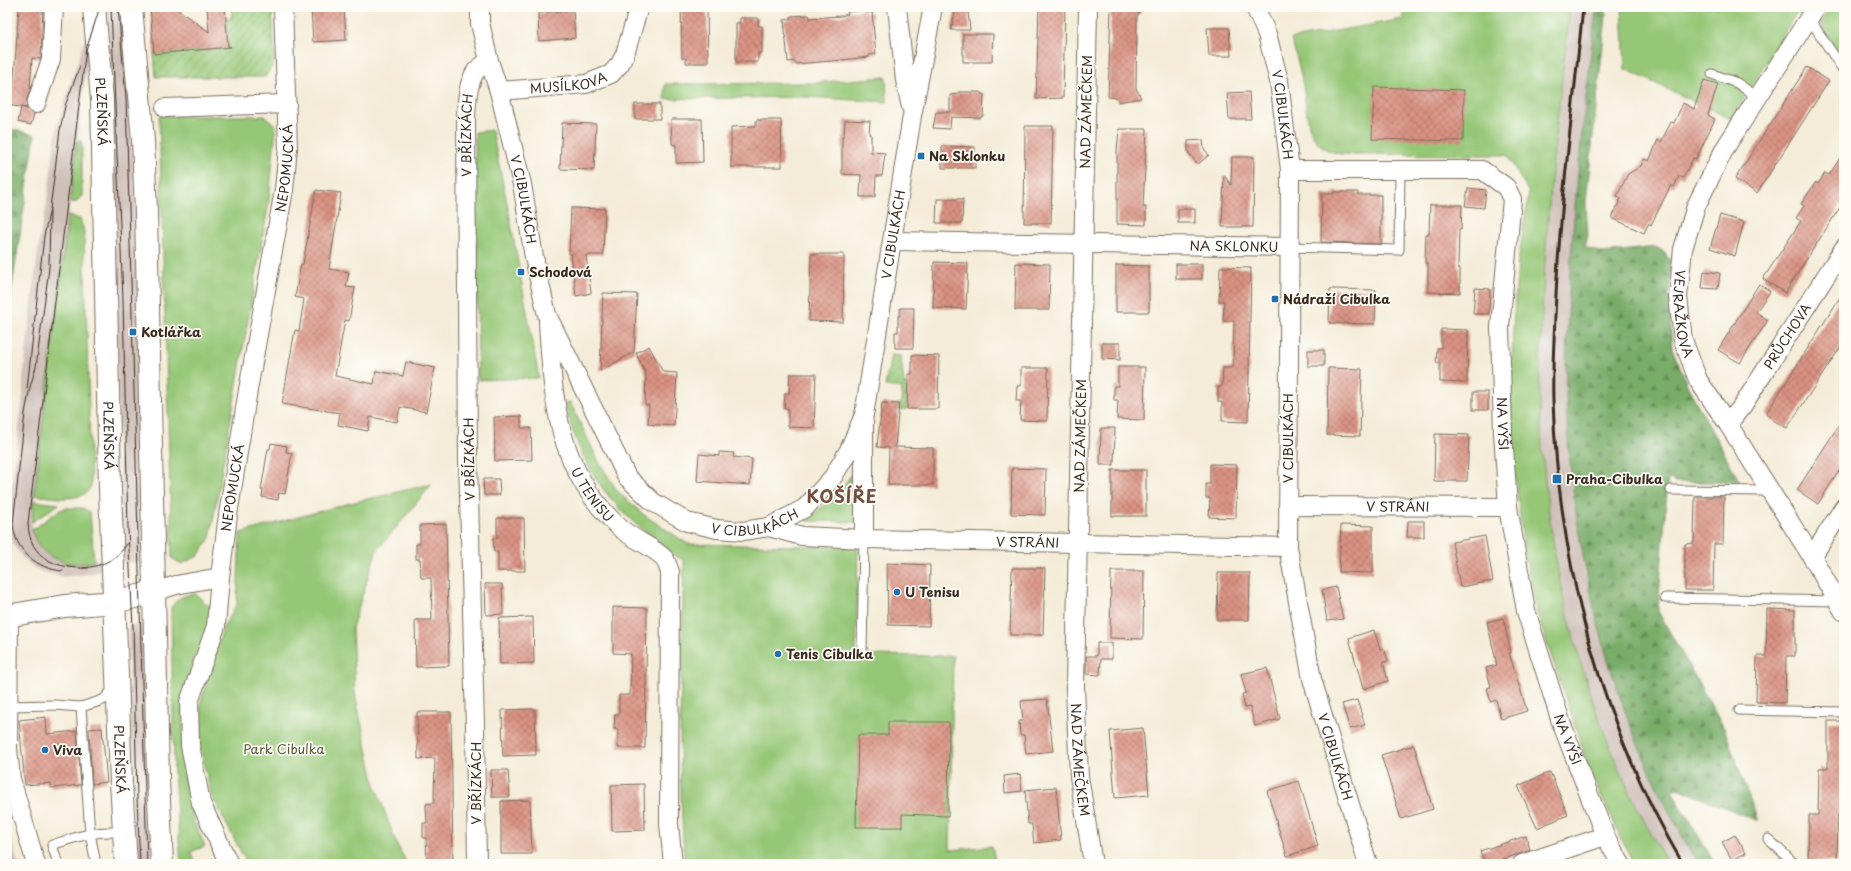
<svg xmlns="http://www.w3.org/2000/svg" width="1851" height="871" viewBox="0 0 1851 871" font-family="'Playpen Sans',sans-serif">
	<defs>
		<pattern id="industrial-furrows" width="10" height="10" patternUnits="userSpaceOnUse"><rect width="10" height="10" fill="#cfc0ba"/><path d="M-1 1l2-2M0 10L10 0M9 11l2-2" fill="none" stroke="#b3a59f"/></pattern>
		<pattern id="forest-firs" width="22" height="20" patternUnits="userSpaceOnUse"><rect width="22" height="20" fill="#78ac68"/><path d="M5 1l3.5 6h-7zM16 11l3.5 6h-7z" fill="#648c55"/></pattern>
		<pattern id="garden-furrows" width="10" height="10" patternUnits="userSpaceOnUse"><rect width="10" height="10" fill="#96c777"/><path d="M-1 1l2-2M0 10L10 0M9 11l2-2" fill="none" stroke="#7ca261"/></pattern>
		<pattern id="building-cross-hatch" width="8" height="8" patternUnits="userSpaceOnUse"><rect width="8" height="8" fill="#da9383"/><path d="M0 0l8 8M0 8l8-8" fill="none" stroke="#b2786b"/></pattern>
	</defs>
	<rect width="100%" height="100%" fill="#fdfcf7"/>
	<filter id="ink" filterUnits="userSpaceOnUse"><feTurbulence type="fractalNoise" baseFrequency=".025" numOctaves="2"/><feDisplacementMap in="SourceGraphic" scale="8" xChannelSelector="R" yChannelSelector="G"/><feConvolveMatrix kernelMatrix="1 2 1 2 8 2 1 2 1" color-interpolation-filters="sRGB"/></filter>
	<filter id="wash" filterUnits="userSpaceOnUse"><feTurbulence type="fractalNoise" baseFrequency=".012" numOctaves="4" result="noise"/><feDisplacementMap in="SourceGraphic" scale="16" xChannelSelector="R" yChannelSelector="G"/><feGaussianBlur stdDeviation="0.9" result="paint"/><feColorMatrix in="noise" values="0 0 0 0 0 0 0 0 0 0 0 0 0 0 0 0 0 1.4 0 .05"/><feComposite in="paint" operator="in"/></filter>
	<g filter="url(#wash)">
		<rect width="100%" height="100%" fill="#f4ecd8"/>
		<polygon fill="url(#industrial-furrows)" points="7,828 18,864 7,864"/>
		<g fill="#cfc0ba">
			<polygon points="106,7 123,7 136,199 146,562 122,563 111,106"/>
			<polygon points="1570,7 1596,7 1570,260 1566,399 1570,477 1584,570 1597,624 1613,679 1646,765 1674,823 1698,864 1668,864 1651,835 1622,776 1588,687 1572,631 1553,540 1545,480 1540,399 1541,355 1545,258"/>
			<polygon points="89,28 90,51 84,83 32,522 33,532 39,546 58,561 84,563 104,559 103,569 94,573 64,577 46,573 36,569 22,557 12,543 9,525 9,514 23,394 23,378 40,235 46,209 57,125"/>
			<polygon points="142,624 145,626 153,864 136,864 132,799 128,626"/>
		</g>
		<g fill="#96c777" stroke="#68784a" fill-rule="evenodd">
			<path d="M 1404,7 L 1570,7 C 1559,110 1546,212 1542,316 C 1541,344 1539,372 1540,400 C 1544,562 1585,724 1668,864 L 1633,864 L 1592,776 L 1537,614 L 1523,545 L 1510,427 L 1513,328 L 1518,262 L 1529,193 L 1507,155 L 1341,154 C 1331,152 1321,149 1315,139 C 1306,127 1306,100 1303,85 C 1300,69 1296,54 1291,39 L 1403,19 Z"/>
			<path d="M 1622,7 L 1798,7 L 1797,12 L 1731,119 L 1625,69 ZM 1703,80 L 1718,84 L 1696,103 Z"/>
			<polygon points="1830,7 1844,7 1844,62 1820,24"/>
			<polygon points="886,77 887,102 806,97 665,99 665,84 812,83"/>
			<polygon points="159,116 265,116 276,126 269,201 210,538 198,556 181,564 172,558"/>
			<polygon points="492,130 509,213 539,378 478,380 475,132"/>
			<polygon points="77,141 81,141 82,144 82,196 76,202 70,203"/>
			<path d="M 68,216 L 80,219 L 84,231 L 91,486 C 84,504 50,497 34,495 Z"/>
			<path d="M 570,402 L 599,462 L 618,492 L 644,515 L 688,544 L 858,547 L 856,655 L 953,656 L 950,850 L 992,846 L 996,864 L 685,864 C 676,763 682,661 684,560 C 674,557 665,547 657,541 C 607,504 579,464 565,403 Z"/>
			<polygon points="857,465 858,522 806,521 842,489"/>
			<polygon points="432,484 376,552 352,628 355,694 375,785 395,840 407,864 247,864 211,794 200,746 201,701 223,628 237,604 240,533 350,503"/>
			<polygon points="34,501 59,504 32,522"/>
			<path d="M 66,508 L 83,508 L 90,512 L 94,561 C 68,568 39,559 32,530 L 58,511 Z"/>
			<path d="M 196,594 L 207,605 L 211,605 L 208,625 L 187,679 L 183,710 L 185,777 L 194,822 L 205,846 L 191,852 L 196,864 L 181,864 L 174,775 L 171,608 C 178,597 184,595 196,594 Z"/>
		</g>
		<g fill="url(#forest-firs)" stroke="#5a6b43">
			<path d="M 1596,7 L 1607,7 L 1586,202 L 1588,236 L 1585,247 L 1603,253 L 1656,247 L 1664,252 L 1671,261 L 1669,295 L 1672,348 L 1688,387 L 1740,482 L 1675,482 L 1668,478 L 1658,611 L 1724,728 L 1758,821 L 1677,788 L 1672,791 L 1715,864 L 1698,864 C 1613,721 1572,566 1566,400 C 1565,371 1567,341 1568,312 C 1572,210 1585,108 1596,7 Z"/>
			<polygon points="7,128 35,135 11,294 7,334"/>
		</g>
		<g fill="url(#garden-furrows)" stroke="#68784a">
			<polygon points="231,7 272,7 275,62 265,77 156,77 154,54 228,48 226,18 232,17"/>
			<polygon points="891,355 901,356 904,384 907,384 907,409 898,410 898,404 901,404 902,388 885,386"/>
		</g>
		<g id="blocks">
			<g fill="url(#building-cross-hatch)">
				<polygon points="19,7 43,7 41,57 40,59 32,58 30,90 26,101 27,108 7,105 7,91 13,91"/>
				<polygon points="150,7 174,7 209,32 207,7 225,7 228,46 231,47 154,54"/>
				<polygon points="311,7 344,7 346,40 313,42"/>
				<polygon points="681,7 707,7 708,63 686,63 686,58 682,58"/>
				<polygon points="1039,7 1065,7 1063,98 1036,99"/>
				<polygon points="1111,7 1144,7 1137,16 1136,88 1141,98 1118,102 1118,98 1108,97"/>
				<polygon points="573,10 575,38 539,41 538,13"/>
				<polygon points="865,10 866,13 872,12 876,54 869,55 869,57 832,61 795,64 795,61 788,62 784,20 791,19 791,16 809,15 810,18 841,16 848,14 847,12"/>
				<polygon points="955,11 968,12 970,30 951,30"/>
				<polygon points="740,18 758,18 758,26 762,26 762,53 758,53 758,62 736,62 736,23 740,23"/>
				<polygon points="1207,28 1229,28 1231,56 1209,56"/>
				<polygon points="963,34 993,34 992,62 963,62"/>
				<polygon points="1807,67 1829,81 1757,193 1735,179"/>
				<polygon points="1704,80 1718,84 1708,115 1715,119 1696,159 1693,158 1683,178 1679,176 1674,187 1671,185 1651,225 1649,223 1644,233 1612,218 1621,198 1617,196 1628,174 1641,166 1644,159 1649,161 1658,140 1661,142 1671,122 1674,123 1683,103 1694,109"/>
				<polygon points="1374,87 1464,90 1463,141 1372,139"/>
				<polygon points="958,92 981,92 981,94 984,94 983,116 981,116 981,118 951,117 950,129 933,128 936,112 950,112 950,95 958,94"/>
				<polygon points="1249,92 1251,119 1229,119 1227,93"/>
				<rect x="635" y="104" width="25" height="15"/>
				<polygon points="21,107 27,109 34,114 31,125 18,122"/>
				<polygon points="671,119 702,119 703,162 676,163 676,145 672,144"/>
				<polygon points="756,120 781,120 782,167 731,167 731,127 756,126"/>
				<polygon points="845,120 870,121 869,134 871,135 871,152 885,153 882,176 876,176 875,197 860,197 861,175 842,174 842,136 844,136"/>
				<polygon points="562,123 596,124 594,170 560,169"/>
				<polygon points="1025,126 1053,126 1051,223 1024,223"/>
				<polygon points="1119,129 1147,129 1143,207 1146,207 1146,225 1117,224 1117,151"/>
				<polygon points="1203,140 1204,149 1209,155 1198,164 1188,152 1188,141"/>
				<polygon points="942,146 975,147 975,168 942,168"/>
				<polygon points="1844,152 1844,201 1785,293 1763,279 1801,221 1796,218 1804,206 1801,204 1816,182 1818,184 1825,173 1829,175"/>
				<polygon points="1232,157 1254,157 1253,227 1222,227 1224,175 1231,185"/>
				<polygon points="1468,188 1486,190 1484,208 1465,206"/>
				<polygon points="316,190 341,193 329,269 349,272 346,287 355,288 349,321 345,320 335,376 374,384 376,371 403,376 406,362 435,368 426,412 400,407 397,422 370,417 368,431 338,425 340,413 282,404 295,330 299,331 304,299 295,297 301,264 303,264"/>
				<polygon points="1333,192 1358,192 1358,195 1381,195 1381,244 1321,242 1322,194 1334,194"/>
				<polygon points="937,199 963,199 962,223 936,223"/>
				<polygon points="1430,205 1462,205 1461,230 1459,229 1458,268 1460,268 1460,293 1428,292 1428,263 1425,263 1426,234 1429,234"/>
				<polygon points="571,208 605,209 603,255 586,255 591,293 576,296 571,254 569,254"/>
				<rect x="1178" y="209" width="17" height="14"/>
				<polygon points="1720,215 1744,222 1735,256 1710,248"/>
				<polygon points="811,254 844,254 843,322 809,321"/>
				<polygon points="934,262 968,263 966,309 933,308"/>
				<polygon points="1016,263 1050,264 1049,310 1015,310"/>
				<rect x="1176" y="264" width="26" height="15"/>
				<polygon points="1116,265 1149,266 1149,312 1116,312"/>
				<polygon points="1220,267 1251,268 1248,422 1222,421 1222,402 1218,402 1218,387 1222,387 1223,368 1233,368 1234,321 1223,321 1224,301 1219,301"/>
				<polygon points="1704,271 1720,273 1718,289 1702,288"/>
				<polygon points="1759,284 1770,291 1756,312 1768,320 1740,363 1718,350"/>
				<polygon points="1475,288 1490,289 1489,314 1473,314"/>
				<polygon points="1330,289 1376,290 1375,324 1329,323"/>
				<polygon points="1844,291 1844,342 1787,428 1773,420 1766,414"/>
				<polygon points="603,293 637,294 634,352 600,371"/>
				<polygon points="900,308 914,308 913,348 895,348 895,332 898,332 898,316 900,316"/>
				<polygon points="1441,329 1468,330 1467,383 1440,382 1440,363 1436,363 1437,348 1441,348"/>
				<polygon points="1102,343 1120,343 1120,360 1102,359"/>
				<polygon points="649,346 663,372 677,373 674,426 648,424 649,405 645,405 646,374 636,353"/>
				<rect x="1308" y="350" width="16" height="16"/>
				<polygon points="912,355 939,356 938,409 907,409 908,374 912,374"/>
				<polygon points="1118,367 1145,367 1144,420 1117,419 1118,400 1114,400 1114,386 1118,386"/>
				<polygon points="1021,368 1048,368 1047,421 1020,420 1021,401 1016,401 1017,386 1021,386"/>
				<polygon points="1328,368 1362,369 1360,436 1327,435"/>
				<polygon points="790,374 816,374 814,428 788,427 788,408 784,408 785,393 789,393"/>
				<rect x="1473" y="392" width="15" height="18"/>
				<polygon points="882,403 899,404 895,447 933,448 933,485 888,485 889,448 877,447"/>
				<polygon points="521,416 521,428 531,428 532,460 495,461 494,417"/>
				<polygon points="1844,417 1844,463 1818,504 1797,490"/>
				<polygon points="1101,428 1115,428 1114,465 1100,465"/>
				<polygon points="1435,434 1469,435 1467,481 1434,481"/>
				<polygon points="271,443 287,446 286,452 292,453 285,494 279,493 278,500 262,497 263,490 261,490 268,449 270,449"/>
				<polygon points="719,452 734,453 733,457 752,459 750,485 697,481 699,454 719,456"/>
				<polygon points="1210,464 1237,465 1236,518 1209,517 1210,498 1206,498 1206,484 1210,484"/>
				<polygon points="1012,468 1046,469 1045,515 1011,514"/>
				<rect x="1112" y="470" width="34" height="46"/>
				<polygon points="483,479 499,479 500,495 484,495"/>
				<polygon points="1695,497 1724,497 1723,544 1714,544 1713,590 1685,590 1685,544 1694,543"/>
				<polygon points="497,518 524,518 525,571 498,571 498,552 494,552 493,538 497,538"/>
				<polygon points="1408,521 1424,521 1424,537 1407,537"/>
				<polygon points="446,524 449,666 416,667 415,620 432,620 431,578 421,578 420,559 416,559 416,544 420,544 420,525"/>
				<polygon points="1341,525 1373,526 1373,573 1339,572"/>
				<polygon points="1485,536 1493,581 1460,587 1452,542"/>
				<polygon points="887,563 930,565 929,626 888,625"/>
				<polygon points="1012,568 1045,568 1043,635 1010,635"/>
				<polygon points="1111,571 1144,571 1143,639 1110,638"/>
				<polygon points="1218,573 1250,573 1249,620 1217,620"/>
				<polygon points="485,584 502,584 503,614 486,615"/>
				<polygon points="1336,587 1343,619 1327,621 1322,590"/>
				<polygon points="613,607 647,608 645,748 618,748 618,729 614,729 615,714 619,714 619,695 630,695 631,654 613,653"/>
				<polygon points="1767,609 1795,610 1795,656 1786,656 1785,703 1756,702 1757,656 1766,656"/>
				<polygon points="533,617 534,663 500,664 499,618"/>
				<polygon points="1503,618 1511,653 1509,653 1527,711 1501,719 1496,700 1491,702 1487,688 1491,687 1486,668 1497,665 1487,622"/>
				<polygon points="1374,630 1380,649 1384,648 1388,661 1383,662 1388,681 1363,689 1349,638"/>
				<polygon points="1097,643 1112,643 1112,659 1101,659 1100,675 1086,674 1086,656 1097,656"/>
				<polygon points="1267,668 1280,719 1255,726 1250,707 1245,708 1242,694 1246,693 1241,674"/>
				<polygon points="1047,699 1053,751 1026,754 1024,735 1020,735 1019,721 1023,721 1021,701"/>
				<polygon points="1357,700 1365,725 1350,729 1342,704"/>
				<polygon points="535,709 536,755 503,756 502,710"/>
				<polygon points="417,712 451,712 453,864 427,864 426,838 423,838 423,823 427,823 426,804 434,803 435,758 418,759"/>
				<polygon points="46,717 47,734 77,731 81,785 51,788 51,783 25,785 19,720"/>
				<polygon points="1828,721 1844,721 1844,815 1838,815 1837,862 1808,861 1809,815 1818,815 1819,768 1828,768"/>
				<polygon points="888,722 949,722 948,816 902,814 902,827 856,827 858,735 888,735"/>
				<polygon points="102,728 107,782 92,784 89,729"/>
				<polygon points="1143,728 1149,795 1115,798 1110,731"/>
				<polygon points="1414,745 1433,809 1401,819 1381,755"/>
				<polygon points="491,770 508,770 510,797 492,797"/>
				<polygon points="1550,772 1568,815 1537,828 1518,786"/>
				<polygon points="1020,774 1022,791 1005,793 1004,776"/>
				<polygon points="1299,781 1318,846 1287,856 1267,791"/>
				<polygon points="644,784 645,830 612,831 611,785"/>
				<polygon points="1056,787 1061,840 1034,843 1032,824 1028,824 1025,790"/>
				<polygon points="530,800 532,854 501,854 501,801"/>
				<polygon points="1735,835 1746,853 1732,860 1722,842"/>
				<polygon points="1526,836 1530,850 1490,864 1485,864 1480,851"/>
			</g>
		</g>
	</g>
	<g filter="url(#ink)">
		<use href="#blocks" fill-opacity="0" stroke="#7c6e5f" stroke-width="1"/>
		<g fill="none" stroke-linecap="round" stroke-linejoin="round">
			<g stroke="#7c6e5f" stroke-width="11">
				<g id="service">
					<polyline points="1809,18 1844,71"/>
					<polyline points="1712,74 1737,83 1757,97"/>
					<polyline points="1289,247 1399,250 1400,170"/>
					<polyline points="1671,490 1770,491"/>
					<polyline points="1665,598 1838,601"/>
					<polyline points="862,653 864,539"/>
					<polyline points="8,706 54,705 81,707"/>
					<polyline points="1739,710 1844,712"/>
					<polyline points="1768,839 1795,864"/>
					<path d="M 58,864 L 52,845 C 76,837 98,829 124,833"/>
					<polyline points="96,864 90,833 81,707 103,700 115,688"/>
				</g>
			</g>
			<g stroke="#7c6e5f" stroke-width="20">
				<g id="minor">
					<path id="s1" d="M 480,7 L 480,23 L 489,61 L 499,91 L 522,184 L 534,257 L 547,315 L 627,477 L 653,502 L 687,522 L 717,529 L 743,531 L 769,527 L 805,508 L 833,477 L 849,450 L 864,415 L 912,116 L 933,7"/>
					<polyline points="897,7 905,80 911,107"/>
					<path id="s2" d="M 1088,7 L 1075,688 L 1079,776 L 1093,864"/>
					<path id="s3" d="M 1255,7 L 1267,34 L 1279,81 L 1290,170 L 1288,547 L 1312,679 L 1368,864"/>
					<path id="s4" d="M 1816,7 L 1725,148 L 1696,206 L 1683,249 L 1678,297 L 1683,340 L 1698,380 L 1728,424 L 1812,557 L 1844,612"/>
					<path id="s5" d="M 499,91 L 586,84 L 611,74 L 620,64 L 625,54 L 639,7"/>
					<polyline points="36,104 51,59 54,7"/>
					<polyline points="165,108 287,104"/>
					<path id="s6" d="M 1290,170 L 1482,170 L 1506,187 L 1512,199 L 1500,327 L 1503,433 L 1508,507 L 1526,611 L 1561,722 L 1605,836 L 1621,864"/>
					<path id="s7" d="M 893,241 L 1289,247"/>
					<path id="s8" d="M 548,323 C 553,401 557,470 619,527 C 632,539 651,545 664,558 C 667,562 668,568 670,572 L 669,824 L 673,864"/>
					<path id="s9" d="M 1728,424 L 1743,405 L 1844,248"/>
					<path id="s10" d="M 1288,506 L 1508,507"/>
					<path id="s11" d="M 769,527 L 802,536 L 864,539 L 1288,547"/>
					<polyline points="864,539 864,422"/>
					<polyline points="1812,557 1844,507"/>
					<polyline points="154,592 176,585 220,577"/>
					<polyline points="9,615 8,748 11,779 36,864"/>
					<path id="s12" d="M 229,864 L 201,803 L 190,745 L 189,702 L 216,626 L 220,577 L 228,515 L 248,390 L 284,190 L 288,148 L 283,7"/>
					<path id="s13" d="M 477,864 L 475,726 L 468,458 L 466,118 C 467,102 467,84 476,71 C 479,67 485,64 489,61"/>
					<polyline points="1522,864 1605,836"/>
				</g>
			</g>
			<g stroke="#7c6e5f" stroke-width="24">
				<polyline id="tertiary" points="7,616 65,606 115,602 154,592"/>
			</g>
			<g stroke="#7c6e5f" stroke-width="24">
				<g id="primary">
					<path id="s14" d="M 94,7 L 102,100 L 110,489 L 121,782 L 126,864"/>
					<polyline points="131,7 143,140 146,212 158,779 162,864"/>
				</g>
			</g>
			<use href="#service" stroke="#fff" stroke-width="9"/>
			<use href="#minor" stroke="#fff" stroke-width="18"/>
			<use href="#tertiary" stroke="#fff" stroke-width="22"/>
			<use href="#primary" stroke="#fff" stroke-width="22"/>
			<g stroke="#3b2a1e" stroke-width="1">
				<polyline points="111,7 123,299 128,529 133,627 137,798 140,864"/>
				<polyline points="118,7 126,98 147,864"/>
				<path d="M 86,48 L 28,523 C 29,559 57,569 88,568"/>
				<polyline points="85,53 100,7"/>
				<path d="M 50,211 L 49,268 L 36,367 L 30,387 L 25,413 L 13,524 C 15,551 37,569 63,571"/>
				<polyline points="27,389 44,236 50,209 60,130 65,106 80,66"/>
				<path d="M 83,568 C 104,566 118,559 129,541"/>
			</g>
			<path stroke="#3b2a1e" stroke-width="3" d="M 1583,7 C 1573,110 1559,213 1555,316 C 1554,344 1552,372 1553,400 C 1558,563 1600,723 1683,864"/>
		</g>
	</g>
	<g fill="#1f6fb2" stroke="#fdfcf7" stroke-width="1.5">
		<rect x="917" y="152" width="8" height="8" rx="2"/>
		<rect x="517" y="268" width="8" height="8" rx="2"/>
		<rect x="1271" y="295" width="8" height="8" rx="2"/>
		<rect x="129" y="328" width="8" height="8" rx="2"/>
		<rect x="1552" y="474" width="10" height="10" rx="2"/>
		<circle cx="897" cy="592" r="4"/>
		<circle cx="778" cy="654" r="4"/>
		<circle cx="45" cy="750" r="4"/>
	</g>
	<g text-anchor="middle" stroke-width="3.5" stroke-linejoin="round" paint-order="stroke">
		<g font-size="13" fill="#3b2a1e" stroke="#fdfcf7">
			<text dy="5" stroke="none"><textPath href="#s5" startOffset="70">MUSÍLKOVA</textPath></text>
			<text dy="5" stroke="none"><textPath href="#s14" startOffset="105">PLZEŇSKÁ</textPath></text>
			<text transform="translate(1086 112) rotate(-89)" y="5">NAD ZÁMEČKEM</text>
			<text dy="5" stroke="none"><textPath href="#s3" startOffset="112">V CIBULKÁCH</textPath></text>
			<text dy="5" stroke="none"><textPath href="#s13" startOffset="729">V BŘÍZKÁCH</textPath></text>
			<text dy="5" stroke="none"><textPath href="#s12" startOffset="713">NEPOMUCKÁ</textPath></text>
			<text dy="5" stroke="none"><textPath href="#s1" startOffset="198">V CIBULKÁCH</textPath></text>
			<text dy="5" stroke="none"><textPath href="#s1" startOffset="990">V CIBULKÁCH</textPath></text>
			<text dy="5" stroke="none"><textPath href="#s7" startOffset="341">NA SKLONKU</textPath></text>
			<text dy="5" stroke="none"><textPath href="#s4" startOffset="343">VEJRAŽKOVA</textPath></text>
			<text dy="5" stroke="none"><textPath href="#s9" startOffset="106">PRŮCHOVA</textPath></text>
			<text dy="5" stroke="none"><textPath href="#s6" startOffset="460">NA VÝŠI</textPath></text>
			<text dy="5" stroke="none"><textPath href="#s14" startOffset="429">PLZEŇSKÁ</textPath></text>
			<text transform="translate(1080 436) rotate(-89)" y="5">NAD ZÁMEČKEM</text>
			<text transform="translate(1288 438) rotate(-90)" y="5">V CIBULKÁCH</text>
			<text transform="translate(469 459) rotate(-91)" y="5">V BŘÍZKÁCH</text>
			<text dy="5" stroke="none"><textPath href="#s12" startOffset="389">NEPOMUCKÁ</textPath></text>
			<text dy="5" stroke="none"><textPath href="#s8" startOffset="180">U TENISU</textPath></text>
			<text dy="5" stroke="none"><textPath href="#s10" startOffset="110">V STRÁNI</textPath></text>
			<text dy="5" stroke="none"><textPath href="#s1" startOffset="642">V CIBULKÁCH</textPath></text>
			<text dy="5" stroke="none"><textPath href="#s11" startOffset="260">V STRÁNI</textPath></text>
			<text dy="5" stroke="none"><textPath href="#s6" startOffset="784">NA VÝŠI</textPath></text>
			<text dy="5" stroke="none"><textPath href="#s3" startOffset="760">V CIBULKÁCH</textPath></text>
			<text dy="5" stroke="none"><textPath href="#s14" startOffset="753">PLZEŇSKÁ</textPath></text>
			<text dy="5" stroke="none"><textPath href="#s2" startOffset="753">NAD ZÁMEČKEM</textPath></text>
			<text transform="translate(476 783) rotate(-90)" y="5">V BŘÍZKÁCH</text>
		</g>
		<g font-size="13" font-weight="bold" fill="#3b2a1e" stroke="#fdfcf7" text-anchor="start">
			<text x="929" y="161">Na Sklonku</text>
			<text x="529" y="277">Schodová</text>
			<text x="1283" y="304">Nádraží Cibulka</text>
			<text x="141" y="337">Kotlářka</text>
			<text x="1566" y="484">Praha-Cibulka</text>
			<text x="905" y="597">U Tenisu</text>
			<text x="786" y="659">Tenis Cibulka</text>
			<text x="53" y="755">Viva</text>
		</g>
		<g font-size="13" fill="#565939" stroke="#fdfcf7">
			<text x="284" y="754">Park Cibulka</text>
		</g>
		<g font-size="17" font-weight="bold" letter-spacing="1" fill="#734f41" stroke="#fdfcf7">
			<text x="842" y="503">KOŠÍŘE</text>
		</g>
	</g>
	<rect width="1851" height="871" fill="none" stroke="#fdfcf7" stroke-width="24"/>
</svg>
